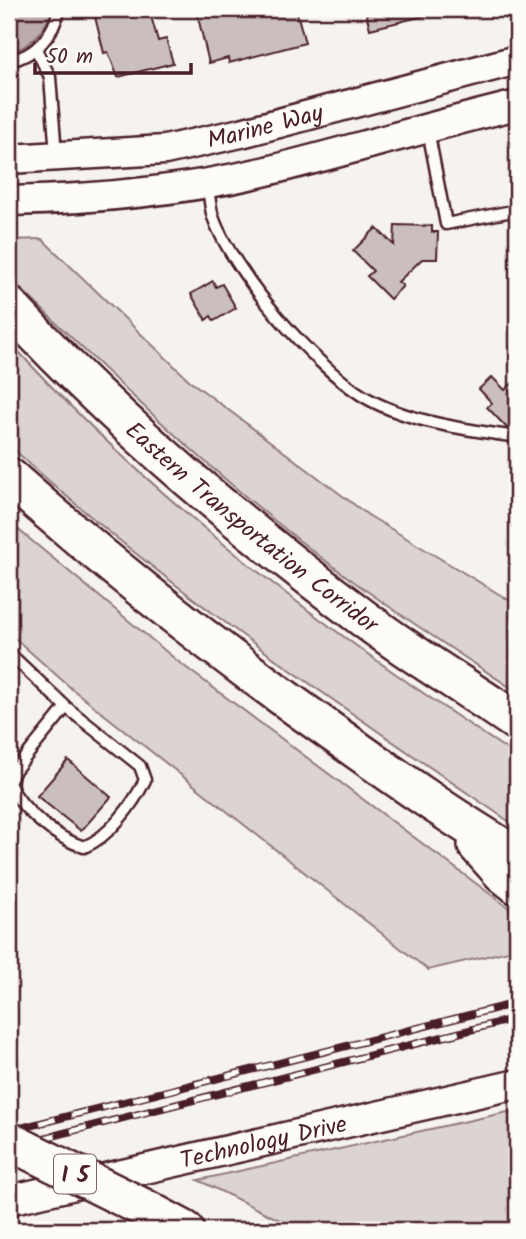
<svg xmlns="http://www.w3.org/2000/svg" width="526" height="1239" viewBox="0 0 526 1239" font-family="Kalam,sans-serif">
	<rect width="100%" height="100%" fill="#f6f3ef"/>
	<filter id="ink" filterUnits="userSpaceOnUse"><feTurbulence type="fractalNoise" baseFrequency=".0143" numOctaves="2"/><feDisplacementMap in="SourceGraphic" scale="14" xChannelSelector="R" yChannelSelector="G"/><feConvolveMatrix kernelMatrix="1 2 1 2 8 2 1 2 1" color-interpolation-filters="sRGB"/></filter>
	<g filter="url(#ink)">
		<g fill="#dcd4d2" stroke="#937a7e" stroke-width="2">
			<path d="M 42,239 L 190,381 L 368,515 L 517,605 L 517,692 C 442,642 366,594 295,537 C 194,457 101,367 9,277 L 9,240 Z"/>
			<path d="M 9,341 C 155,504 335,637 517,756 L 517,827 C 342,707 165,589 9,445 Z"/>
			<polygon points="9,522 180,663 517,914 517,949 428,970 72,689 9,633"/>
			<polygon points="517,1110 517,1230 300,1230 198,1180"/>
		</g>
		<path fill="#bbabac" stroke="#8e7378" stroke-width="2" d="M 9,9 L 52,9 C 48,27 28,50 9,52 Z"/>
		<g fill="#cbbfbe" stroke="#4a1f2b" stroke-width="2">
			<polygon points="93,9 149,9 158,41 166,39 173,63 118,77 108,52 104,53"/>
			<polygon points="196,9 296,9 305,43 229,63 228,58 209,63"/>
			<polygon points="365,9 427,9 428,15 370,29"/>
			<polygon points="395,225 432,226 432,232 438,232 437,259 422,259 398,282 403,286 390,299 367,276 373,271 353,251 376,228 394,245"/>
			<polygon points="213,281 216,287 222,284 236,308 214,321 211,316 206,320 191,294"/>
			<polygon points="492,377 505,390 517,379 517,430 507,428 487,407 492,403 479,389"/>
			<polygon points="68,760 111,797 81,831 37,796"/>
		</g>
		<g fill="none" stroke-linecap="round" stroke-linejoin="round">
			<g stroke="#4a1f2b" stroke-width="15">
				<g id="lane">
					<polyline points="36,49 50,77 56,154"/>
					<path d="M 9,61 C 35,56 54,35 59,9"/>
					<polyline points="428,130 446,224 517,210"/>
					<path d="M 208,185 C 209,195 210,207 213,217 C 232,271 314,366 363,396 C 406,422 468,430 517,437"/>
					<path d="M 9,653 L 66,707 L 140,766 L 145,780 C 133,805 109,837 84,847 C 56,838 21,810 9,783 L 15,770 L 66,707"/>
				</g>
			</g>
			<g stroke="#4a1f2b" stroke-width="33">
				<g id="secondary">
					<path id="s1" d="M 9,159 L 165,150 L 241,133 L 517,60"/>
					<path d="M 9,201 C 98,199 193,190 279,168 C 359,148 437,124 517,105"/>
					<path id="s2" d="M 9,1200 L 517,1084"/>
				</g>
			</g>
			<g stroke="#4a1f2b" stroke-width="42">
				<g id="highway">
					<path id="s3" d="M 9,306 C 115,421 237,524 363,618 C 412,655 466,687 517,722"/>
					<path d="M 9,477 C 114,570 225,657 340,738 C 398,779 456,820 517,856"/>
					<polyline points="477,845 502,873 517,885"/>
					<polyline points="142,1207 185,1230"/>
				</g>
			</g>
			<use href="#lane" stroke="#fdfcf7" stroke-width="10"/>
			<use href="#secondary" stroke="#fdfcf7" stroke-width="28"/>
			<use href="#highway" stroke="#fdfcf7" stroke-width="37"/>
			<g stroke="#4a1f2b" stroke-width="8">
				<g id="rail">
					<polyline points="9,1131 517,1003"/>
					<polyline points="9,1147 517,1018"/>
				</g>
			</g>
			<use href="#rail" stroke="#fdfcf7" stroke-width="5" stroke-dasharray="16" stroke-linecap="butt"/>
			<g stroke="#4a1f2b" stroke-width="42" stroke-linecap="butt">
				<polyline id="highway-bridge" points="9,1141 142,1207"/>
			</g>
			<use href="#highway-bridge" stroke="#fdfcf7" stroke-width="37"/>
		</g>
	</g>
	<g text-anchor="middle" stroke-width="7" stroke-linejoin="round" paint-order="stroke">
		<rect fill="#fdfcf7" stroke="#806168" stroke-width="2" x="54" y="1154.5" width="42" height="39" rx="5"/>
		<g font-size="23" font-weight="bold" fill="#4a1f2b">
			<text x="75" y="1182">I 5</text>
		</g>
		<g font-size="24" fill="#4a1f2b" stroke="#fdfcf7">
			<text dy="8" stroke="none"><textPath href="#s1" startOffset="259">Marine Way</textPath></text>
			<text dy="8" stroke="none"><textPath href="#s3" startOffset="329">Eastern Transportation Corridor</textPath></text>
			<text dy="8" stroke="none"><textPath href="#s2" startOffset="261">Technology Drive</textPath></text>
		</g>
	</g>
	<rect width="526" height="1239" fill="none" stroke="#fdfcf7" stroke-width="35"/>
	<rect x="18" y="18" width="491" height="1204" fill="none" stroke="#4a1f2b" stroke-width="2.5" filter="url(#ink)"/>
	<path d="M35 63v10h156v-10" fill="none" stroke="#4a1f2b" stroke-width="3.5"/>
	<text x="46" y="63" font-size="21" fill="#4a1f2b" stroke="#fdfcf7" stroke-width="5" paint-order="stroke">50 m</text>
</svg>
